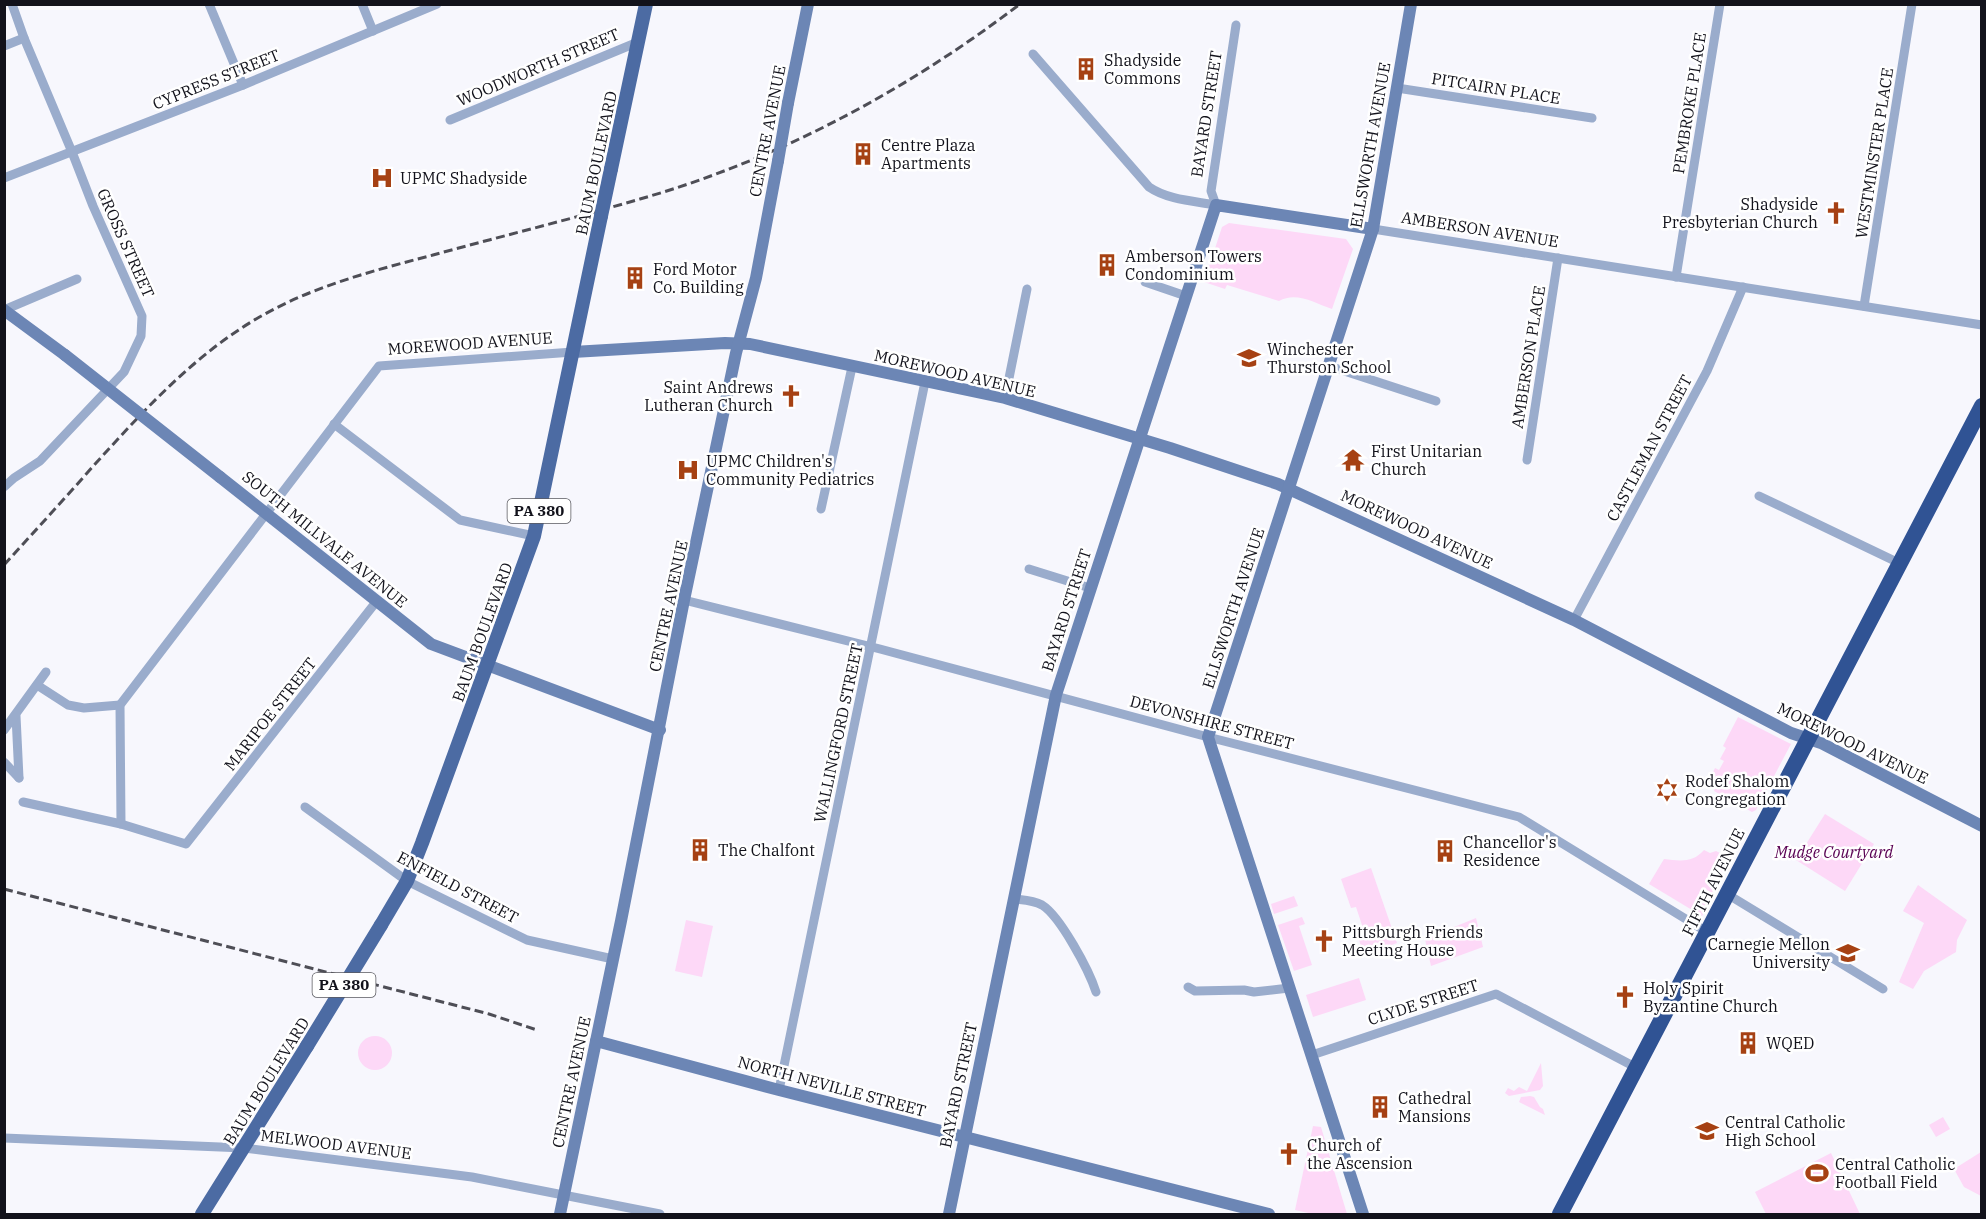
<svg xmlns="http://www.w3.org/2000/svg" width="1986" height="1219" viewBox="0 0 1986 1219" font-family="'IBM Plex Serif',serif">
	<rect width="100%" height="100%" fill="#f7f7fd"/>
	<g fill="#fdd8f7">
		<path d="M 1229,223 L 1346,239 L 1353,249 L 1332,309 C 1315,303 1296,291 1279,301 L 1227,285 L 1225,289 L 1204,282 L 1222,227 Z"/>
		<polygon points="1738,717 1791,744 1756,810 1752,812 1714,791 1716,786 1708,782 1715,768 1719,770 1724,761 1720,759 1726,748 1723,746"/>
		<polygon points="1825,814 1874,844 1845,891 1796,860"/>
		<path d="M 1704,850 L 1710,853 L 1716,851 L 1726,856 L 1721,865 L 1726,868 L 1702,916 L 1649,884 L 1664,859 C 1680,861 1693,863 1704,850 Z"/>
		<polygon points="1371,868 1397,943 1364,955 1356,931 1363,928 1356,907 1351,908 1341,879"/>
		<polygon points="1918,885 1967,920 1957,940 1956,952 1924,971 1913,989 1899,982 1924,923 1903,911"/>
		<polygon points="1294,896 1298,906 1274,914 1271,904"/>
		<polygon points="1302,917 1305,924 1299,926 1312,965 1294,971 1278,925"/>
		<polygon points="1476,918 1483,947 1431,966 1425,939"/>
		<polygon points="686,920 713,926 702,977 675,971"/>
		<polygon points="1359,978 1366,1000 1313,1017 1306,995"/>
		<circle cx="375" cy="1053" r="17"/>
		<polygon points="1541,1063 1543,1086 1540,1090 1509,1096 1505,1093 1508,1088 1514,1091 1519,1087 1527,1091"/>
		<polygon points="1530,1096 1534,1097 1540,1107 1543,1109 1545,1115 1519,1102 1521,1097"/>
		<polygon points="1943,1117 1950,1129 1936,1137 1929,1125"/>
		<polygon points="1313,1126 1321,1127 1347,1214 1313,1214 1295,1210"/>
		<polygon points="1981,1152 1981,1196 1964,1187 1954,1169"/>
		<polygon points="1831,1153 1860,1214 1766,1214 1755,1192"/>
	</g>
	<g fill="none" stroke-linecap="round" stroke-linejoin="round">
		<g stroke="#9aaccc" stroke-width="9">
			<polyline points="209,4 243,85"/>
			<polyline points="362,4 373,31"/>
			<polyline points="4,46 24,38"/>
			<path d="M 1033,54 L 1149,187 C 1168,200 1194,201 1216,205"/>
			<polyline points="1397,88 1592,118"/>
			<polyline points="450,120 638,42"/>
			<polyline points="4,178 243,85 437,4"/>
			<polyline points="1216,205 1211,191 1236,25"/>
			<polyline points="1373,229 1982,325"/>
			<polyline points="1676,277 1720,4"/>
			<polyline points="1145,282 1186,296"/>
			<polyline points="1864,306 1912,4"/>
			<polyline points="4,310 77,279"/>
			<polyline points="1329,366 1436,401"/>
			<polyline points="1005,398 1027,289"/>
			<polyline points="334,424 460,520 534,536"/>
			<polyline points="1527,460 1558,258"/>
			<polyline points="4,487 14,478 40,461 124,372 141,336 142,316 93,206 72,152 24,38 12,4"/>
			<polyline points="1759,496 1899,563"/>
			<polyline points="821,509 852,367"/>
			<polyline points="1029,569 1090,588"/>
			<polyline points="684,600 880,649 1208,737 1519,817 1707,932"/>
			<polyline points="1574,620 1707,371 1743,287"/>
			<polyline points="37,685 68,705 84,708 120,705"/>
			<polyline points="16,716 19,778"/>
			<polyline points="4,730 46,672"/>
			<polyline points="4,762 19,778"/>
			<polyline points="23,802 121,824 186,844 376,602"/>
			<polyline points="305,807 407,881 527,940 613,959"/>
			<polyline points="121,824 120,705 379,366 573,352"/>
			<polyline points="1727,894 1883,989"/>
			<path d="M 1015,899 C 1024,900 1033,900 1042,905 C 1060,916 1089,970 1096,992"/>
			<polyline points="1188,987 1195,991 1244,990 1254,992 1289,988"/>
			<polyline points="1312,1055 1496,994 1637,1068"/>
			<polyline points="779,1090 925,382"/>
			<polyline points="4,1138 244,1148 472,1177 660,1214"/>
		</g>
		<g stroke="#6c86b5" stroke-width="12">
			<polyline points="788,103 808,4"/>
			<polyline points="4,310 65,355"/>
			<polyline points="573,352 725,343 750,344 1005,398 1170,448 1278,484 1574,620 1791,733 1821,743 1982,826"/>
			<polyline points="220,477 431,644 660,730"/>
			<polyline points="596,1041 779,1090 1269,1214"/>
			<polyline points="560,1214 621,921 684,600 736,353 756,278 778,161"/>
			<polyline points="949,1214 1056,695 1216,205 1373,229"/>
			<polyline points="1363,1214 1208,737 1373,229 1411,4"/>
		</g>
		<g stroke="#4c6ba3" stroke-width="14">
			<polyline points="611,169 646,4"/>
			<polyline points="381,925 407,881 422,843 534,536 601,216"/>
			<polyline points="202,1214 307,1046"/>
		</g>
		<polyline stroke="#305394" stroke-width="16" points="1560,1214 1982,406"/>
		<g stroke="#4e4e56" stroke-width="3" stroke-dasharray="9 4.5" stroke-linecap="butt">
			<path d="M 4,565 C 35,531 66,497 96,463 C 146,408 199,350 265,314 C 317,285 376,270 433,255 C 502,236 572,219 640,199 C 777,160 906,91 1020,4"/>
			<polyline points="4,889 489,1014 537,1030"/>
		</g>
		<g stroke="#6c86b5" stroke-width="12">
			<polyline points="778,161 788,103"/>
			<polyline points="65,355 220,477"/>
		</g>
		<g stroke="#4c6ba3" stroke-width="14">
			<polyline points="601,216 611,169"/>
			<polyline points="307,1046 381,925"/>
		</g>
	</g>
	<defs>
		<g id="building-bare" transform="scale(1.8)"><path d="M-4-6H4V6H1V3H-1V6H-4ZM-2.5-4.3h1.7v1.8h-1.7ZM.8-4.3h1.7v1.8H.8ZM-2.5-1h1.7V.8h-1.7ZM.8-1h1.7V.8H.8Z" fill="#a64113" stroke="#fff" stroke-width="2.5" paint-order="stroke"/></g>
		<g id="hospital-bare" transform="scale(1.8)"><path d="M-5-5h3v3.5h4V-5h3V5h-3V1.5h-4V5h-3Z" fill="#a64113" stroke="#fff" stroke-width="2.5" paint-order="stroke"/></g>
		<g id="church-bare" transform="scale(1.8)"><path d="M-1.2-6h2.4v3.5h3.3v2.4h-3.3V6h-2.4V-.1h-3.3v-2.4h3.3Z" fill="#a64113" stroke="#fff" stroke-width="2.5" paint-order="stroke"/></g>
		<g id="school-bare" transform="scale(1.8)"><path d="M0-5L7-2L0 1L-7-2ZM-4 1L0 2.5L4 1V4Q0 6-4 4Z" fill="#a64113" stroke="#fff" stroke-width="2.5" paint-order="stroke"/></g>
		<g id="temple-bare" transform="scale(1.8)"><path d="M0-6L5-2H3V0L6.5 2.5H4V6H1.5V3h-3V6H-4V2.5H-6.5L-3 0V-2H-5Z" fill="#a64113" stroke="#fff" stroke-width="2.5" paint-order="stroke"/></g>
		<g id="synagogue-bare" transform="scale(1.8)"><path d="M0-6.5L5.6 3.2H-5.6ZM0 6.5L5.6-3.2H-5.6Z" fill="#a64113" stroke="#fff" stroke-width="2.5" paint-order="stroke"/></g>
		<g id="university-bare" transform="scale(1.8)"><path d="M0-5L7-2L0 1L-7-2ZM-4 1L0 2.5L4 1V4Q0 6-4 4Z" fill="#a64113" stroke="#fff" stroke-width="2.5" paint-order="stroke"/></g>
		<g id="stadium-bare" transform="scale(1.8)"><path d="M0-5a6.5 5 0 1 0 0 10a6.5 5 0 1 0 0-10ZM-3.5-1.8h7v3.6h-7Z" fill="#a64113" stroke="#fff" stroke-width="2.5" paint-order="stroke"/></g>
	</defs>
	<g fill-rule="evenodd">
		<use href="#building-bare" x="1086" y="69"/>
		<use href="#building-bare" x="863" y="154"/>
		<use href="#hospital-bare" x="382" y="178"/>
		<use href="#church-bare" x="1836" y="213"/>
		<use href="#building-bare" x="1107" y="265"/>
		<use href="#building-bare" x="635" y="278"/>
		<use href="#school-bare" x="1249" y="358"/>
		<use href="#church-bare" x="791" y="396"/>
		<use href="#temple-bare" x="1353" y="460"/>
		<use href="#hospital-bare" x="688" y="470"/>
		<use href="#synagogue-bare" x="1667" y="790"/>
		<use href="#building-bare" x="700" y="850"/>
		<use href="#building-bare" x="1445" y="851"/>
		<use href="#church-bare" x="1324" y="941"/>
		<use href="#university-bare" x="1848" y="953"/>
		<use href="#church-bare" x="1625" y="997"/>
		<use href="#building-bare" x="1748" y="1043"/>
		<use href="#building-bare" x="1380" y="1107"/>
		<use href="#school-bare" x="1707" y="1131"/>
		<use href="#church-bare" x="1289" y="1154"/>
		<use href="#stadium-bare" x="1817" y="1173"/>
	</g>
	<g text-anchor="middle" stroke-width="5" stroke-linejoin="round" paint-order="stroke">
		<g fill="#fff" stroke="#59595f" stroke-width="1.5">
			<rect x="507.5" y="499" width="63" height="24" rx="4.5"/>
			<rect x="312.5" y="973" width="63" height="24" rx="4.5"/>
		</g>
		<g font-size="15" font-weight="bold" fill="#12121b">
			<text x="539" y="516">PA 380</text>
			<text x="344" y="990">PA 380</text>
		</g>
		<g font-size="16" fill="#12121b" stroke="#fff" text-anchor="start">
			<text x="1104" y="66">Shadyside<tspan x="1104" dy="18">Commons</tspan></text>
			<text x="881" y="151">Centre Plaza<tspan x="881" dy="18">Apartments</tspan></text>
			<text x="400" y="184">UPMC Shadyside</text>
			<text x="1818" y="210" text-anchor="end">Shadyside<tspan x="1818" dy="18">Presbyterian Church</tspan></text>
			<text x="1125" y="262">Amberson Towers<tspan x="1125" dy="18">Condominium</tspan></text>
			<text x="653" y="275">Ford Motor<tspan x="653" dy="18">Co. Building</tspan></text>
			<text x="1267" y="355">Winchester<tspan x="1267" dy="18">Thurston School</tspan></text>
			<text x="773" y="393" text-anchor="end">Saint Andrews<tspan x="773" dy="18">Lutheran Church</tspan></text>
			<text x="1371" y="457">First Unitarian<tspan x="1371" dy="18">Church</tspan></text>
			<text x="706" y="467">UPMC Children's<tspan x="706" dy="18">Community Pediatrics</tspan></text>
			<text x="1685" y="787">Rodef Shalom<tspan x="1685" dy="18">Congregation</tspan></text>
			<text x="1463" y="848">Chancellor's<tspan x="1463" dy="18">Residence</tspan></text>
			<text x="718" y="856">The Chalfont</text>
			<text x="1342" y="938">Pittsburgh Friends<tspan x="1342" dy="18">Meeting House</tspan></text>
			<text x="1830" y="950" text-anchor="end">Carnegie Mellon<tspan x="1830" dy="18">University</tspan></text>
			<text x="1643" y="994">Holy Spirit<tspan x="1643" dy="18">Byzantine Church</tspan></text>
			<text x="1766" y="1049">WQED</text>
			<text x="1398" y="1104">Cathedral<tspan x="1398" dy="18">Mansions</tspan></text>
			<text x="1725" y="1128">Central Catholic<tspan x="1725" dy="18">High School</tspan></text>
			<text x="1307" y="1151">Church of<tspan x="1307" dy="18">the Ascension</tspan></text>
			<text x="1835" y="1170">Central Catholic<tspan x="1835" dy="18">Football Field</tspan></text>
		</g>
		<g font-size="16" fill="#12121b" stroke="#fff">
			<text transform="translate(538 67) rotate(-23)" y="6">WOODWORTH STREET</text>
			<text transform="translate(216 79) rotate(-22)" y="6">CYPRESS STREET</text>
			<text transform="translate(1496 88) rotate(9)" y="6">PITCAIRN PLACE</text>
			<text transform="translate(1689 103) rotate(-81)" y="6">PEMBROKE PLACE</text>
			<text transform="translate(1206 114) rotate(-81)" y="6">BAYARD STREET</text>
			<text transform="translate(767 131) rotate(-79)" y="6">CENTRE AVENUE</text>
			<text transform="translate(1370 145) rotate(-80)" y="6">ELLSWORTH AVENUE</text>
			<text transform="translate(1874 153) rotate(-81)" y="6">WESTMINSTER PLACE</text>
			<text transform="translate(596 163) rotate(-78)" y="6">BAUM BOULEVARD</text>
			<text transform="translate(1480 229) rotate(9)" y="6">AMBERSON AVENUE</text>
			<text transform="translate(126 243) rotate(66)" y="6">GROSS STREET</text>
			<text transform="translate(470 343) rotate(-4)" y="6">MOREWOOD AVENUE</text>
			<text transform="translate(1528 357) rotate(-81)" y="6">AMBERSON PLACE</text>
			<text transform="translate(955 373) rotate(13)" y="6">MOREWOOD AVENUE</text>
			<text transform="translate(1649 448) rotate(-62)" y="6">CASTLEMAN STREET</text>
			<text transform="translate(1417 529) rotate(25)" y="6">MOREWOOD AVENUE</text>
			<text transform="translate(325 539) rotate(39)" y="6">SOUTH MILLVALE AVENUE</text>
			<text transform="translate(668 606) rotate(-78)" y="6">CENTRE AVENUE</text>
			<text transform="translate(1233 608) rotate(-72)" y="6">ELLSWORTH AVENUE</text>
			<text transform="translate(1066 610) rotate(-72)" y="6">BAYARD STREET</text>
			<text transform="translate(482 632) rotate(-70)" y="6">BAUM BOULEVARD</text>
			<text transform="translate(270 714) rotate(-52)" y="6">MARIPOE STREET</text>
			<text transform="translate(1212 722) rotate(15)" y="6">DEVONSHIRE STREET</text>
			<text transform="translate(838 733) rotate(-78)" y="6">WALLINGFORD STREET</text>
			<text transform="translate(1853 743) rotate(26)" y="6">MOREWOOD AVENUE</text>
			<text transform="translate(1713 882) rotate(-63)" y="6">FIFTH AVENUE</text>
			<text transform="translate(458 887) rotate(28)" y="6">ENFIELD STREET</text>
			<text transform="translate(1423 1002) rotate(-18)" y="6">CLYDE STREET</text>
			<text transform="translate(266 1081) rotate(-58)" y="6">BAUM BOULEVARD</text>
			<text transform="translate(571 1082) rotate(-78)" y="6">CENTRE AVENUE</text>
			<text transform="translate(958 1085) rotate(-78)" y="6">BAYARD STREET</text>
			<text transform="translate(832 1086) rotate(15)" y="6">NORTH NEVILLE STREET</text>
			<text transform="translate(336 1144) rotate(7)" y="6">MELWOOD AVENUE</text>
		</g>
		<g font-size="16" font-style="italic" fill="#590153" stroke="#fff">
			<text x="1834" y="858">Mudge Courtyard</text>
		</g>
	</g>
	<rect width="1986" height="1219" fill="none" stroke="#12121b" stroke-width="12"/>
</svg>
